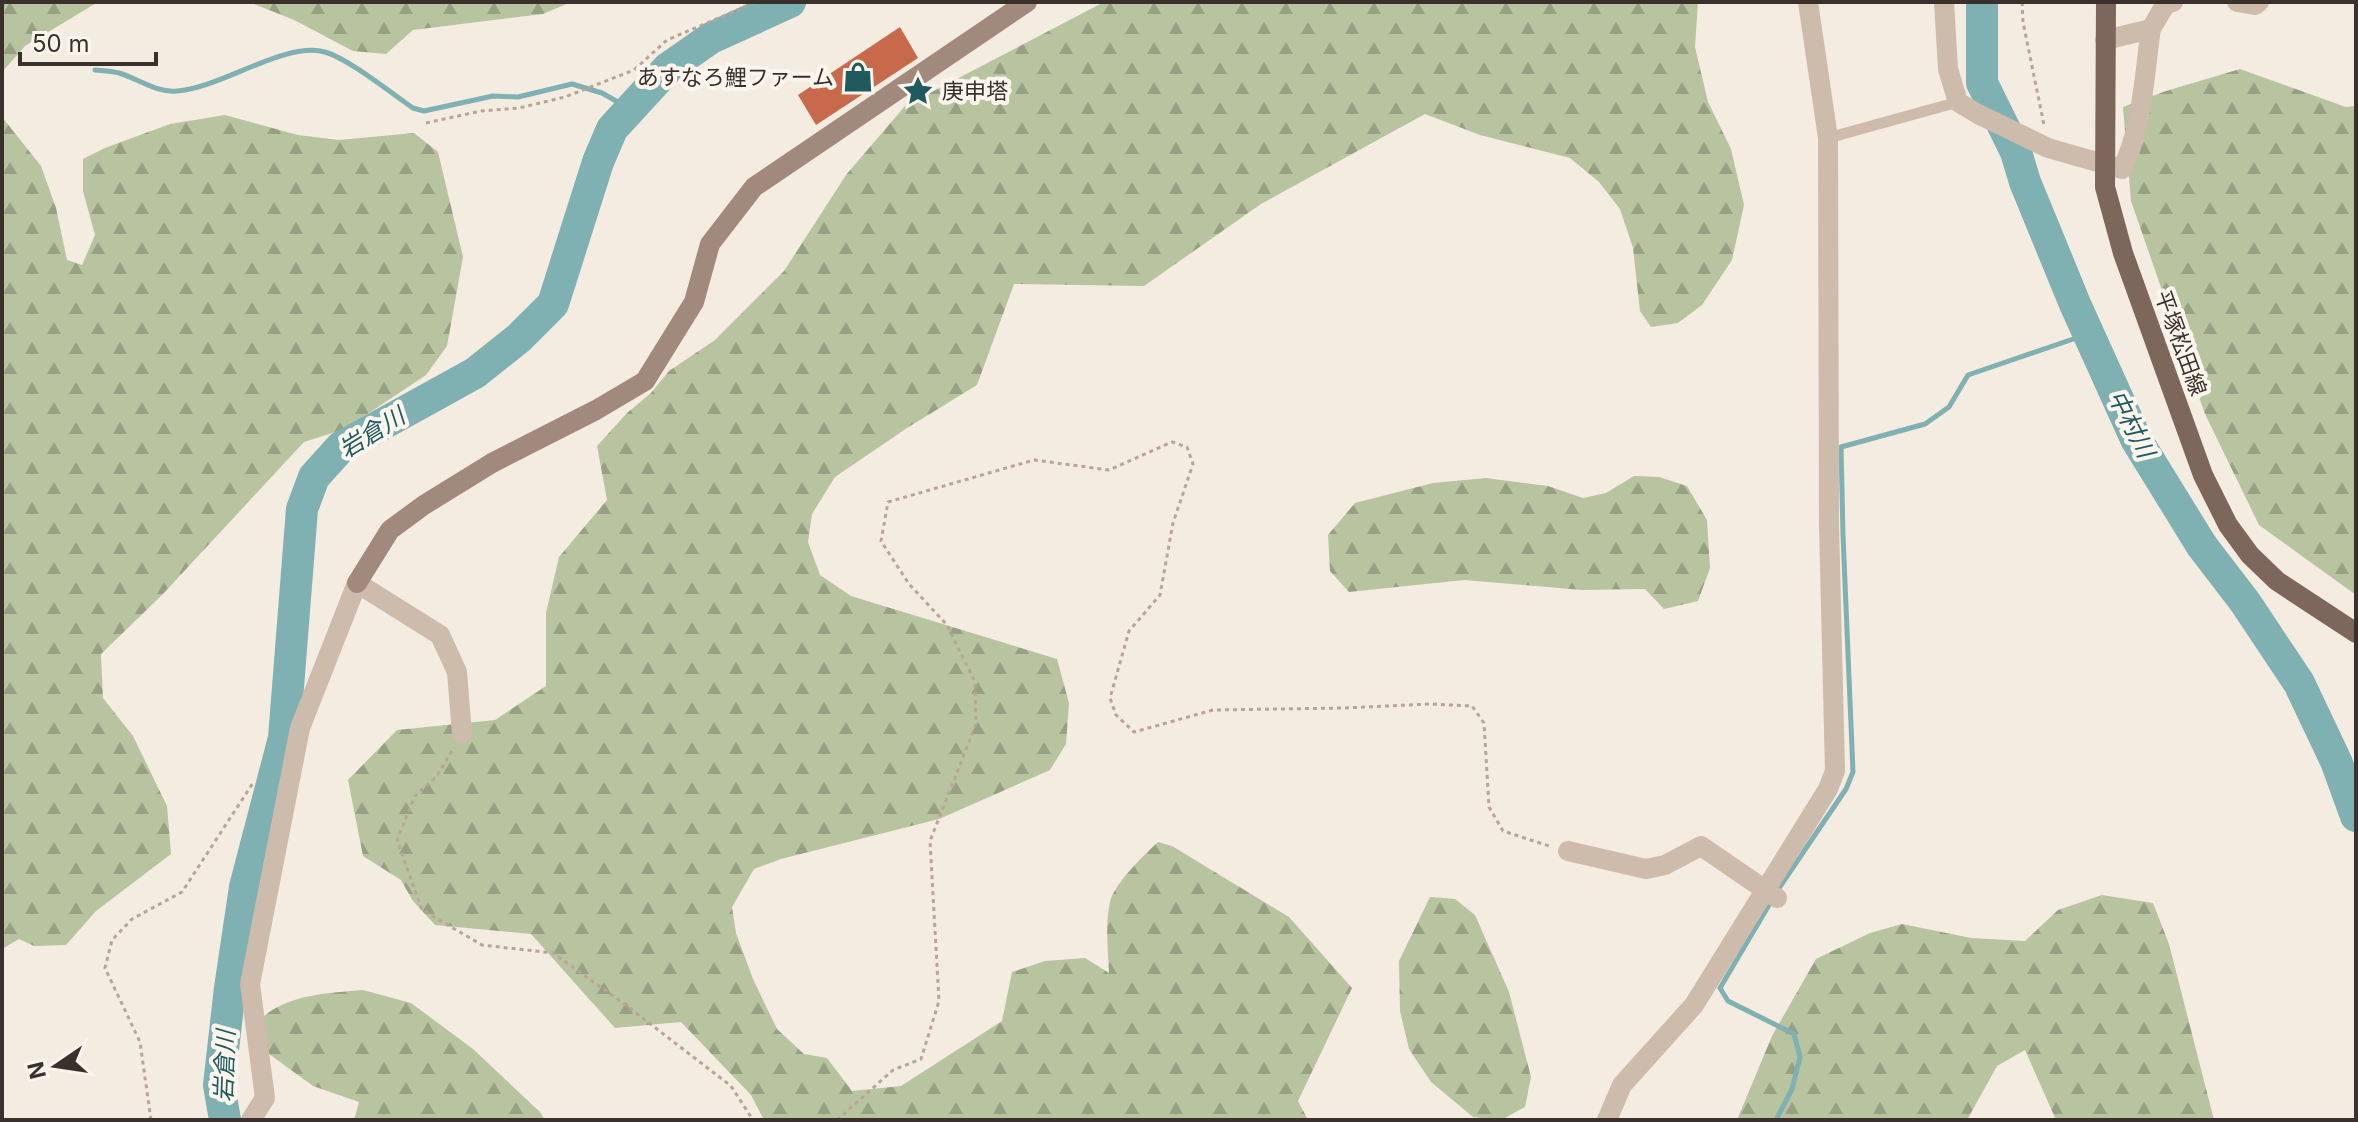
<svg xmlns="http://www.w3.org/2000/svg" width="2358" height="1122" viewBox="0 0 2358 1122" font-family="Inter,'Noto Sans JP',sans-serif">
	<defs>
		<pattern id="forest-firs" width="22" height="20" patternUnits="userSpaceOnUse" patternTransform="scale(2)"><rect width="22" height="20" fill="#b8c4a0"/><path d="M5 1l3.5 6h-7zM16 11l3.5 6h-7z" fill="#97a083"/></pattern>
	</defs>
	<rect width="100%" height="100%" fill="#f4ebe1"/>
	<g fill="url(#forest-firs)">
		<polygon points="2,2 98,2 25,46 2,72"/>
		<polygon points="249,2 571,2 543,14 413,30 386,54 353,51 294,20"/>
		<path d="M 1104,2 L 1698,2 L 1695,47 L 1708,102 L 1731,149 L 1744,205 L 1732,260 L 1702,305 L 1678,323 L 1651,327 L 1640,311 L 1633,248 L 1620,209 L 1599,182 L 1570,158 L 1480,135 L 1425,114 L 1261,204 L 1144,286 L 1014,284 L 977,385 L 907,428 L 835,477 L 812,514 L 808,542 L 820,575 L 851,596 L 1057,659 L 1069,703 L 1066,744 L 1050,770 L 939,819 L 781,859 L 754,869 L 732,907 L 736,933 L 753,979 L 777,1029 L 804,1054 L 827,1058 L 852,1091 L 901,1086 L 1002,1021 L 1012,972 L 1045,961 L 1085,958 L 1109,973 C 1108,950 1105,924 1110,902 C 1114,884 1144,855 1158,842 L 1172,846 L 1289,917 L 1352,988 L 1298,1101 L 1308,1120 L 764,1120 L 751,1095 L 681,1022 L 615,1028 L 531,934 L 435,925 L 413,901 L 401,880 L 363,856 L 348,780 L 397,730 L 495,720 L 546,686 L 546,613 L 559,557 L 607,500 L 597,446 L 627,413 L 651,393 L 669,371 L 715,340 L 784,271 L 846,175 L 905,106 Z"/>
		<polygon points="2240,69 2346,107 2356,106 2356,595 2259,525 2205,414 2131,201 2123,107 2166,91"/>
		<polygon points="225,115 298,135 339,140 414,133 438,152 463,257 447,346 426,375 345,429 304,442 162,595 101,654 103,698 133,736 167,806 171,854 96,911 66,945 34,946 19,939 2,949 2,117 41,166 56,208 67,260 82,265 95,235 83,191 83,159 105,148 170,124"/>
		<polygon points="1634,476 1659,477 1687,486 1707,520 1710,568 1698,601 1664,609 1645,589 1582,590 1464,580 1349,592 1330,571 1328,535 1355,503 1433,483 1486,478 1548,486 1583,498 1606,493"/>
		<polygon points="2102,895 2153,903 2169,944 2214,1120 2056,1120 2025,1050 1997,1066 1967,1120 1737,1120 1772,1036 1816,959 1870,933 1902,924 1971,938 2025,941 2058,910"/>
		<polygon points="1430,897 1455,899 1475,915 1509,992 1531,1077 1525,1107 1501,1120 1473,1117 1431,1082 1409,1049 1400,1011 1399,961"/>
		<path d="M 363,990 L 411,1003 L 473,1049 L 540,1112 L 545,1120 L 354,1120 L 359,1102 L 313,1086 L 265,1051 L 262,1018 C 288,994 329,993 363,990 Z"/>
	</g>
	<g fill="none" stroke-linecap="round" stroke-linejoin="round">
		<g stroke="#7fb0b2" stroke-width="5">
			<path d="M 95,70 C 103,71 112,71 119,73 C 139,79 156,93 177,91 C 221,88 285,41 325,52 C 349,59 391,93 413,108 L 424,111 L 493,96 L 518,97 L 572,84 L 602,93 L 630,109"/>
			<polyline points="1777,891 1846,789 1853,772 1843,535 1841,447 1925,424 1949,407 1968,375 2088,334"/>
			<polyline points="1772,900 1720,988 1728,1001 1794,1034 1800,1057 1792,1089 1776,1120"/>
		</g>
		<g stroke="#7fb0b2" stroke-width="32">
			<polyline points="1982,2 1982,83 2016,152 2025,182 2075,304 2136,439 2202,546 2245,602 2299,683 2336,761 2356,816"/>
			<polyline points="225,1120 219,1085 230,988 245,887 284,738 302,509 314,477 341,447 475,373 519,338 553,304 598,162 612,129 668,68 711,38 790,2"/>
		</g>
	</g>
	<polygon fill="#c8694b" points="900,27 918,58 816,125 798,95"/>
	<g fill="none" stroke-linecap="round" stroke-linejoin="round">
		<g stroke="#b9a596" stroke-width="3" stroke-dasharray="4 4" stroke-linecap="butt">
			<polyline points="2022,2 2023,22 2044,125"/>
			<polyline points="426,123 481,111 519,108 565,97 634,70 667,40 756,2"/>
			<polyline points="452,751 437,776 415,796 397,840 422,910 482,945 553,953 623,1003 731,1086 753,1120"/>
			<polyline points="151,1120 140,1042 105,968 112,940 132,919 182,892 253,783"/>
			<polyline points="837,1120 893,1070 921,1059 939,1001 930,841 976,724 975,682 947,625 909,584 881,541 888,502 1034,460 1109,470 1172,442 1187,447 1193,464 1173,523 1160,595 1129,631 1110,698 1116,715 1134,732 1213,710 1344,708 1429,704 1472,706 1484,723 1489,807 1503,831 1552,847"/>
		</g>
		<polyline stroke="#cdbbac" stroke-width="11" points="1828,138 1958,102"/>
		<g stroke="#cdbbac" stroke-width="20">
			<path d="M 1944,2 L 1948,69 L 1958,102 L 1978,114 L 2048,148 L 2122,169 C 2143,127 2144,75 2151,29"/>
			<polyline points="2237,2 2255,5 2259,2"/>
			<polyline points="2105,40 2151,29 2165,5 2173,2"/>
			<polyline points="1568,851 1646,869 1665,865 1701,846 1777,898"/>
			<polyline points="251,1120 265,1098 250,984 300,728 357,583 440,635 457,672 462,734"/>
			<polyline points="1607,1120 1622,1085 1694,1005 1828,789 1835,771 1829,524 1828,138 1808,2"/>
		</g>
		<polyline stroke="#a18a7d" stroke-width="20" points="357,583 390,530 424,505 492,463 596,410 645,381 694,302 710,244 754,187 1027,2"/>
		<polyline stroke="#7d675c" stroke-width="20" points="2106,2 2105,187 2123,253 2203,475 2228,525 2250,555 2277,581 2356,633"/>
	</g>
	<defs>
		<g id="shop-bare" transform="scale(2.4)"><path d="M-5-2.5h2.3a2.7 3.5 0 0 1 5.4 0H5L5.5 6h-11ZM-1.5-2.5h3a1.5 2.3 0 0 0-3 0Z" fill="#1f5a5e" stroke="#fbf5ee" stroke-width="2.5" paint-order="stroke"/></g>
		<g id="sight-bare" transform="scale(2.4)"><path d="M0-6L1.8-2.2L6-1.7L2.9 1.2L3.7 5.4L0 3.3L-3.7 5.4L-2.9 1.2L-6-1.7L-1.8-2.2Z" fill="#1f5a5e" stroke="#fbf5ee" stroke-width="2.5" paint-order="stroke"/></g>
	</defs>
	<g fill-rule="evenodd">
		<use href="#shop-bare" x="858" y="77"/>
		<use href="#sight-bare" x="918" y="91"/>
	</g>
	<g text-anchor="middle" stroke-width="8" stroke-linejoin="round" paint-order="stroke">
		<g font-size="22" fill="#3b302b" stroke="#fbf5ee" text-anchor="end">
			<text x="834" y="85">あすなろ鯉ファーム</text>
			<text x="942" y="99" text-anchor="start">庚申塔</text>
		</g>
		<g font-size="22" fill="#3b302b" stroke="#fbf5ee">
			<text transform="translate(2181 343) rotate(70)" y="8">平塚松田線</text>
		</g>
		<g font-size="24" font-style="italic" fill="#1f5a5e" stroke="#fbf5ee">
			<text transform="translate(2131 424) rotate(63)" y="8">中村川</text>
			<text transform="translate(372 433) rotate(-32)" y="8">岩倉川</text>
			<text transform="translate(225 1066) rotate(-88)" y="8">岩倉川</text>
		</g>
	</g>
	<rect width="2358" height="1122" fill="none" stroke="#3b302b" stroke-width="8"/>
	<g transform="translate(56 1066) rotate(257)" stroke="#fbf5ee" stroke-width="6" paint-order="stroke">
	<path d="M0-6L14 30L0 20L-14 30Z" fill="#3b302b"/>
	<text y="-12" font-size="22" font-weight="bold" text-anchor="middle" fill="#3b302b">N</text>
	</g>
	<path d="M20 52v12h136v-12" fill="none" stroke="#3b302b" stroke-width="4"/>
	<text x="32" y="52" font-size="24" fill="#3b302b" stroke="#fbf5ee" stroke-width="6" paint-order="stroke">50 m</text>
</svg>
